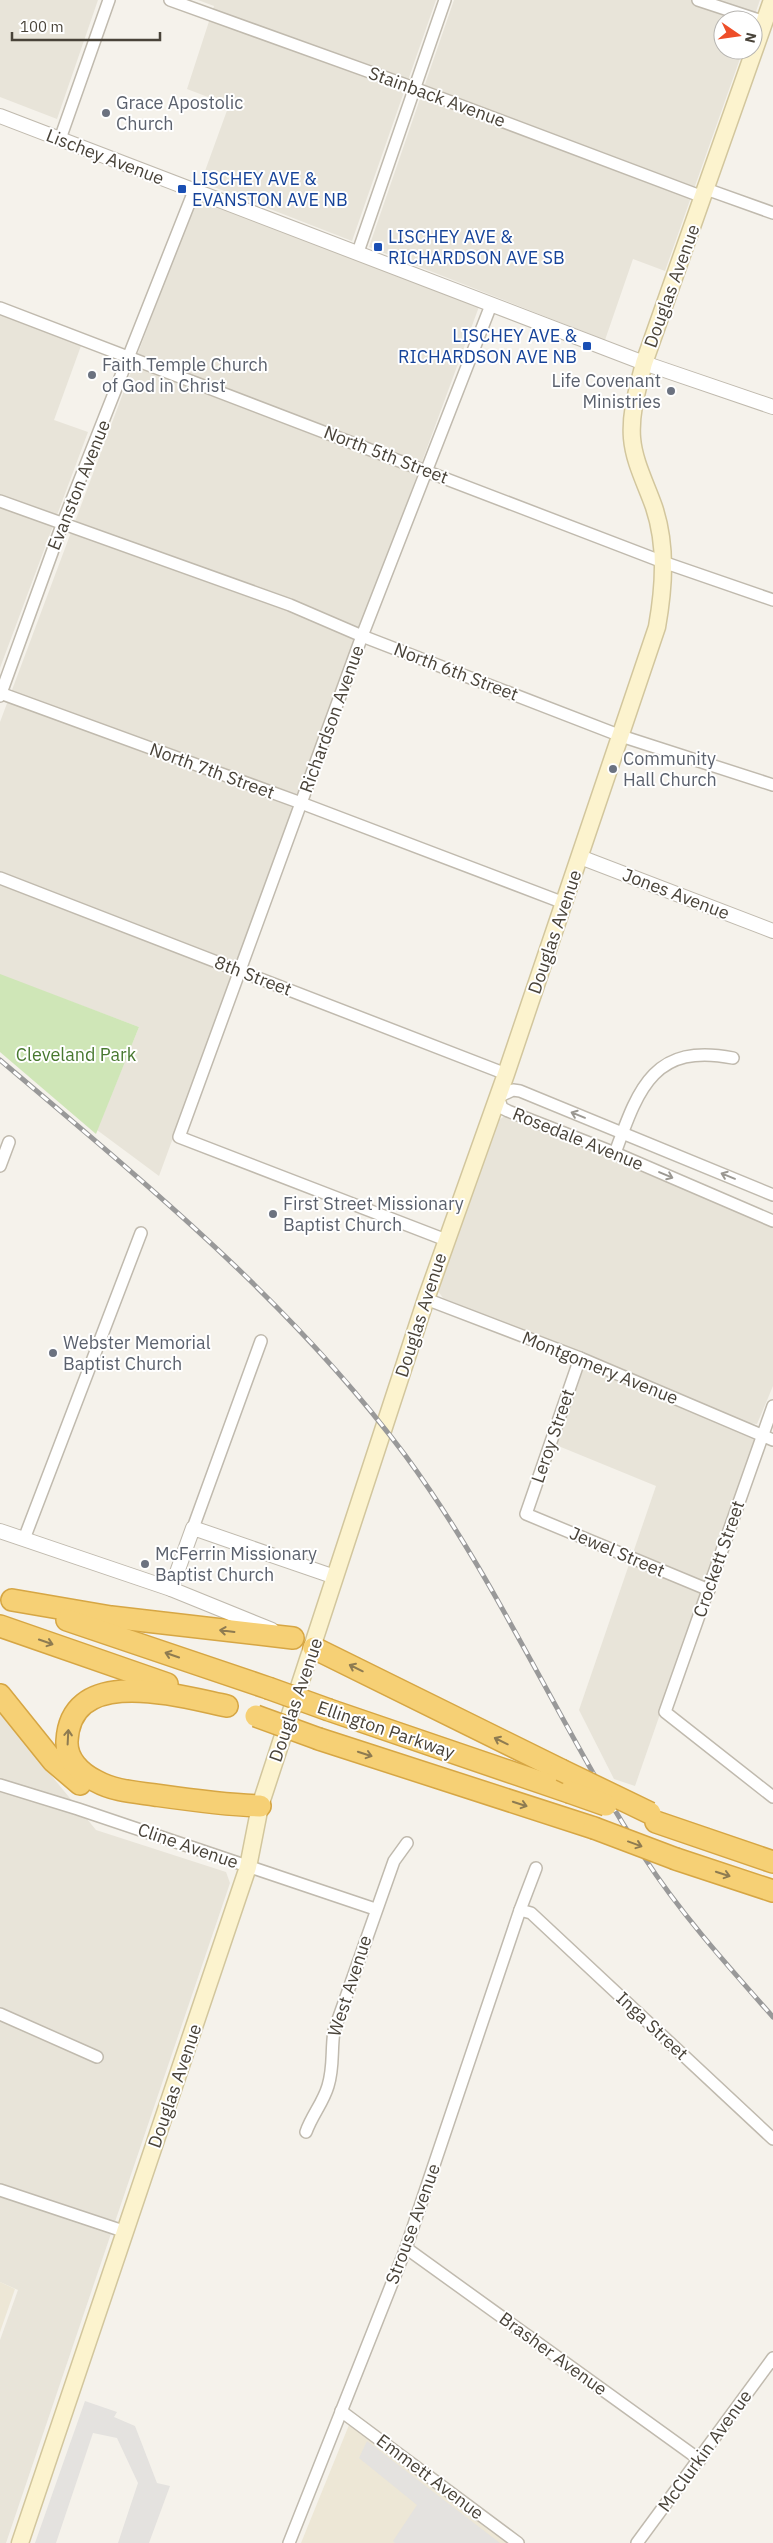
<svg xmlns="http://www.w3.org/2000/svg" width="773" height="2543" viewBox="0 0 773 2543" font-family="'IBM Plex Sans',sans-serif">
	<rect width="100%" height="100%" fill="#f5f2eb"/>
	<g fill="#e8e4d9">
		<polygon points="0,0 98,0 57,119 0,97"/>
		<polygon points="198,0 436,0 352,241 201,182 229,105 187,89 214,6"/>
		<polygon points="454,0 760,0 753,20 723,20 723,50 743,50 665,271 633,259 605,340 369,247"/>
		<polygon points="203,197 480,304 159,1176 97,1130 139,1027 0,975 0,722 195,201"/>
		<polygon points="0,313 82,343 54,420 88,432 0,668"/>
		<polygon points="505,1116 773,1226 773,1386 757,1424 747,1423 443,1298 436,1288 495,1122"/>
		<polygon points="584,1364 756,1438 635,1786 614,1779 579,1710 656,1486 556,1445"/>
		<polygon points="0,1713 96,1830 226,1872 230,1883 6,2543 0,2543 0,2340 18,2290 0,2282"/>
	</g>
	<g fill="#ede7d6">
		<polygon points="0,2282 15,2289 0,2332"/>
		<polygon points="349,2425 510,2543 301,2543"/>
	</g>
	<polygon fill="#cfe6b7" points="0,974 139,1027 96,1134 0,1052"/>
	<g fill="#e4e2df">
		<polygon points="85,2401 117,2412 114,2417 135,2426 157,2483 170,2486 149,2543 118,2543 138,2483 117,2438 93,2433 56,2543 35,2543"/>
		<polygon points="367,2441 500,2543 395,2543 393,2541 417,2505 359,2458"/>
	</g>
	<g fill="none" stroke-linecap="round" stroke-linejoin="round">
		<g stroke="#c0baae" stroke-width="14">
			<g id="minor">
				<polyline points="170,0 406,85 703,197"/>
				<polyline points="698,0 765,22"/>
				<polyline points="60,139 109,0"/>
				<polyline points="706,189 773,213"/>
				<polyline points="358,252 445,0"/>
				<polyline points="0,308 663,562 773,600"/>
				<polyline points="0,501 290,605 362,636 621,736 773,785"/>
				<polyline points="0,693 301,803 564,903"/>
				<polyline points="0,696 62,525 194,191"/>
				<polyline points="0,878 506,1074"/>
				<path d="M 615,1153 C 638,1090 653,1042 733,1058"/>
				<polyline points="0,1166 9,1142"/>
				<polyline points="773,1195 520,1091 513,1090 498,1097 502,1108 508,1111 615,1153 773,1221"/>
				<polyline points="446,1240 179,1137 362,636 491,305"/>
				<polyline points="426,1299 580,1358 773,1440"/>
				<polyline points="580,1358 526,1514 709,1590"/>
				<polyline points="773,1406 665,1712 773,1797"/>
				<polyline points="193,1528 261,1341"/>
				<polyline points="24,1539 141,1233"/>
				<polyline points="0,1785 78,1809 375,1909"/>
				<polyline points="520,1910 536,1868"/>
				<polyline points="0,2014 97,2057"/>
				<path d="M 306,2132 C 312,2115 323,2103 328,2086 C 334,2067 331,2050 334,2031 L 394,1861 L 407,1843"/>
				<polyline points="0,2190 126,2232"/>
				<polyline points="406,2248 700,2460"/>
				<polyline points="341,2411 518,2543"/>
				<polyline points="289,2543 406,2248 520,1910 531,1913 773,2139"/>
				<polyline points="637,2543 773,2358"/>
			</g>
		</g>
		<g stroke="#c0baae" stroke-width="16">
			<g id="tertiary">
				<polyline points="0,116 644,363 773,407"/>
				<polyline points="580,857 773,931"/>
				<polyline points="0,1531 171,1589 272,1630"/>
				<polyline points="171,1589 193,1528 335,1577"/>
			</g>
		</g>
		<g stroke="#d2c69d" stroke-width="19">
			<path id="secondary" d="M 20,2543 L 248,1867 L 260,1806 L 426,1299 L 506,1074 L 657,627 C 664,587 667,546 654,507 C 646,484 634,462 632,438 C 630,412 638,388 644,363 L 772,0"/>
		</g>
		<g stroke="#d6a644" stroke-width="24">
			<g id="motorway">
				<polyline points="12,1600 111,1617 293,1638"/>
				<polyline points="67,1620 268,1688"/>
				<polyline points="0,1626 167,1684"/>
				<polyline points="314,1648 561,1770"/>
				<polyline points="0,1695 53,1761 80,1784"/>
				<path d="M 227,1706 C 182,1697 71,1663 67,1741 C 66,1759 80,1773 96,1781 C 114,1791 134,1792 155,1795 C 190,1800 224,1805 260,1806"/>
				<polyline points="329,1710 569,1792"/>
				<polyline points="319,1739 594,1828"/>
				<polyline points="656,1822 773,1862"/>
				<polyline points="676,1859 773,1891"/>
			</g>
		</g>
		<use href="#minor" stroke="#fff" stroke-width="11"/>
		<use href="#tertiary" stroke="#fff" stroke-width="14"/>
		<use href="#secondary" stroke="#fcf3ce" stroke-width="16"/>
		<use href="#motorway" stroke="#f6d075" stroke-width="21"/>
		<g stroke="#999" stroke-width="5">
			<path id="rail" d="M 0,1060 C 144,1182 292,1303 405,1455 C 498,1581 559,1726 644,1857 C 681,1914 728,1966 773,2017"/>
		</g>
		<use href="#rail" stroke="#fff" stroke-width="3" stroke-dasharray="9" stroke-linecap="butt"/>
		<g stroke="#d6a644" stroke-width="24" stroke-linecap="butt">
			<g id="motorway-bridge">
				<polyline points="268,1688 329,1710"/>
				<polyline points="256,1716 319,1739"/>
				<polyline points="561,1770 650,1813"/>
				<polyline points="569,1792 606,1805"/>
				<polyline points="594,1828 676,1859"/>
			</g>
		</g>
		<use href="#motorway-bridge" stroke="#f6d075" stroke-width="21"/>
	</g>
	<defs><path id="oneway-shaft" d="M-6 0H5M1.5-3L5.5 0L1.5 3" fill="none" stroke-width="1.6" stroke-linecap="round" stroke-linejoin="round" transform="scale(1.25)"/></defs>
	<g stroke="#9b9892">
		<use href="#oneway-shaft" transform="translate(578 1115) rotate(-158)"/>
		<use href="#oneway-shaft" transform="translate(666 1175) rotate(23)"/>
		<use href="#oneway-shaft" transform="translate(728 1176) rotate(-158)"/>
	</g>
	<g stroke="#8e7b51">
		<use href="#oneway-shaft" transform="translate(227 1631) rotate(-173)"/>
		<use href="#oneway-shaft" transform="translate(46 1642) rotate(19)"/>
		<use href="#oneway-shaft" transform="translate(172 1655) rotate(-161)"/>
		<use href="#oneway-shaft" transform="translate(356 1668) rotate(-154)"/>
		<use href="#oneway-shaft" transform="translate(68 1737) rotate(-87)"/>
		<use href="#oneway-shaft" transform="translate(501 1741) rotate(-154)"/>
		<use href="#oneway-shaft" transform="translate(365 1754) rotate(18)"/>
		<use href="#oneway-shaft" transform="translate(520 1804) rotate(18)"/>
		<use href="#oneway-shaft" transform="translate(635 1844) rotate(20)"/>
		<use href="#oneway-shaft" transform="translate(723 1874) rotate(18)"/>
	</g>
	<g fill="#6b7280" stroke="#fff" stroke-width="2">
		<circle cx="106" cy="113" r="5"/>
		<circle cx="92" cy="375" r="5"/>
		<circle cx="671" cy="391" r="5"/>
		<circle cx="613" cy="769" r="5"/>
		<circle cx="273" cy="1214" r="5"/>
		<circle cx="53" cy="1353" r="5"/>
		<circle cx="145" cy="1564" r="5"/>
	</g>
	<g fill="#1a4fb4" stroke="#fff" stroke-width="2">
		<rect x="177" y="184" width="10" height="10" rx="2.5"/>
		<rect x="373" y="242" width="10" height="10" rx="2.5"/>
		<rect x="582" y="341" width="10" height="10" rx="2.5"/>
	</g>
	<g text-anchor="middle" stroke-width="4" stroke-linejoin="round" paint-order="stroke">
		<g font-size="18" fill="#494339" stroke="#fff">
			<text transform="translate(437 97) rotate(20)" y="6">Stainback Avenue</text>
			<text transform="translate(105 157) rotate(21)" y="6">Lischey Avenue</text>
			<text transform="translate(672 286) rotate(-70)" y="6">Douglas Avenue</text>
			<text transform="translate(386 455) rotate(21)" y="6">North 5th Street</text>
			<text transform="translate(79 485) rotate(-68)" y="6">Evanston Avenue</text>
			<text transform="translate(456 672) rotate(21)" y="6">North 6th Street</text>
			<text transform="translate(332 719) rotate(-70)" y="6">Richardson Avenue</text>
			<text transform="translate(212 771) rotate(20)" y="6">North 7th Street</text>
			<text transform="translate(676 894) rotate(21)" y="6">Jones Avenue</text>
			<text transform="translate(555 932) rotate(-71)" y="6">Douglas Avenue</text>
			<text transform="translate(253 976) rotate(21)" y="6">8th Street</text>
			<text transform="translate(578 1139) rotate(22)" y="6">Rosedale Avenue</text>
			<text transform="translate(421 1315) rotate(-72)" y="6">Douglas Avenue</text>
			<text transform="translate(600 1368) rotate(22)" y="6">Montgomery Avenue</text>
			<text transform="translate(553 1436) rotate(-71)" y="6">Leroy Street</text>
			<text transform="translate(617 1552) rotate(23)" y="6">Jewel Street</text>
			<text transform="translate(719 1559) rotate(-71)" y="6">Crockett Street</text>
			<text transform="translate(296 1700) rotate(-71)" y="6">Douglas Avenue</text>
			<text transform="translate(386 1730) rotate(19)" y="6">Ellington Parkway</text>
			<text transform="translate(188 1846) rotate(19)" y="6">Cline Avenue</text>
			<text transform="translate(350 1986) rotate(-72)" y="6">West Avenue</text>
			<text transform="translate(652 2026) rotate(43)" y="6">Inga Street</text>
			<text transform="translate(175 2086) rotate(-71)" y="6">Douglas Avenue</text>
			<text transform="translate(413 2224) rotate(-70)" y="6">Strouse Avenue</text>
			<text transform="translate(553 2354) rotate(36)" y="6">Brasher Avenue</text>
			<text transform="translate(705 2451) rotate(-54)" y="6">McClurkin Avenue</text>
			<text transform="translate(430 2477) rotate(37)" y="6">Emmett Avenue</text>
		</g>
		<g font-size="18" fill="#5b616d" stroke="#fff" text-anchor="start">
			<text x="116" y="109">Grace Apostolic<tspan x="116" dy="21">Church</tspan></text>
			<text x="102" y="371">Faith Temple Church<tspan x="102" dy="21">of God in Christ</tspan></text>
			<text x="661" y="387" text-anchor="end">Life Covenant<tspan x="661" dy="21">Ministries</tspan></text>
			<text x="623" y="765">Community<tspan x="623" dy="21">Hall Church</tspan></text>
			<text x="283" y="1210">First Street Missionary<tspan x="283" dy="21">Baptist Church</tspan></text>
			<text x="63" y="1349">Webster Memorial<tspan x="63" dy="21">Baptist Church</tspan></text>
			<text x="155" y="1560">McFerrin Missionary<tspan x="155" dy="21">Baptist Church</tspan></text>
		</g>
		<g font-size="18" fill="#164399" stroke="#fff" text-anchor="start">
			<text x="192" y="185">LISCHEY AVE &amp;<tspan x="192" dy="21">EVANSTON AVE NB</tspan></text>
			<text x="388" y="243">LISCHEY AVE &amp;<tspan x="388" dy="21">RICHARDSON AVE SB</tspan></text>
			<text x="577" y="342" text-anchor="end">LISCHEY AVE &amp;<tspan x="577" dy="21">RICHARDSON AVE NB</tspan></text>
		</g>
		<g font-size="18" fill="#47782f" stroke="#fff">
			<text x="76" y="1061">Cleveland Park</text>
		</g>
	</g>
	<g transform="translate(738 35) rotate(103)"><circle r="24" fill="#ffffff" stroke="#b6b4b0"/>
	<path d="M0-4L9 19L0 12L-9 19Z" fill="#ee4e29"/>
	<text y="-8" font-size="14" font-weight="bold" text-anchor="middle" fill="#494339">N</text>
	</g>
	<path d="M12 32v8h148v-8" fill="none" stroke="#494339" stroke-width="2.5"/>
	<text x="20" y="32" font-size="15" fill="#494339" stroke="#ffffff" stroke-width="4" paint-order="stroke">100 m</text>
</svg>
